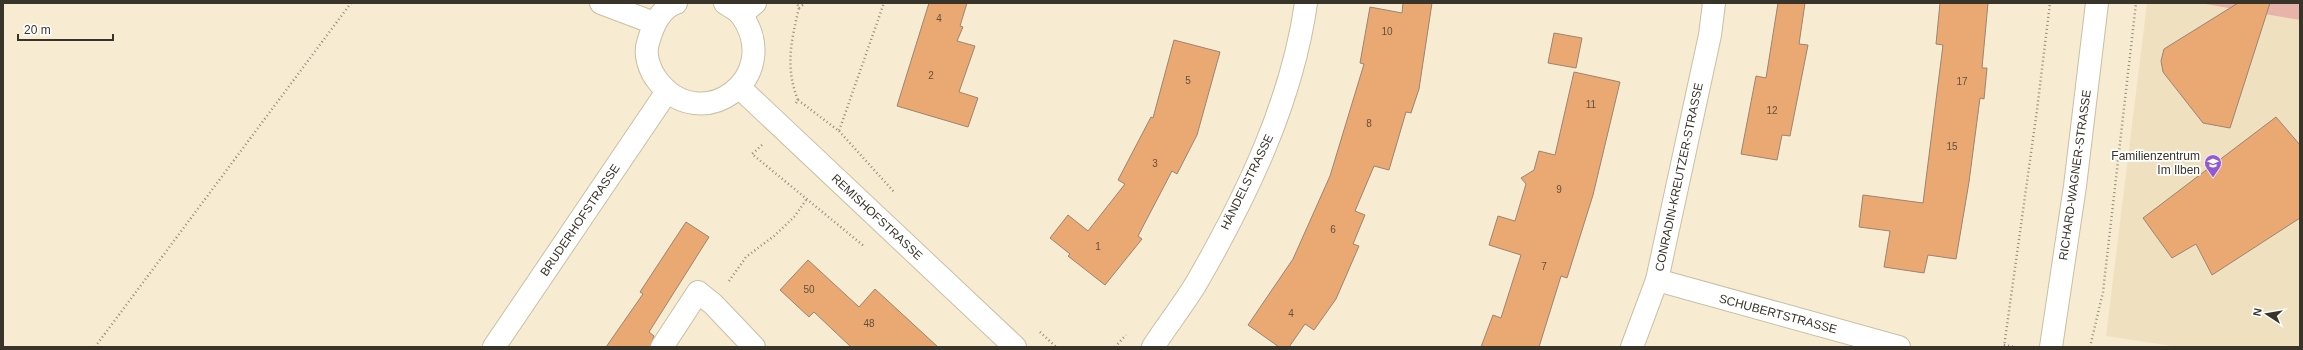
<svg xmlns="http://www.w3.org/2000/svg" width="2303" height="350" viewBox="0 0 2303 350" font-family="Arial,sans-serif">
	<rect width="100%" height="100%" fill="#f7ecd1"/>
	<polygon fill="#efe1c0" points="2147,3 2199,3 2300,20 2300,347 2178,347 2106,336"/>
	<polygon fill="#e8b4aa" points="2199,3 2300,3 2300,20"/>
	<g fill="#eaa872" stroke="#9b8473">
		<polygon points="929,3 967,3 960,26 963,27 957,41 975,46 959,92 978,98 968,127 897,106"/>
		<polygon points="1403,3 1432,3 1419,89 1411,113 1406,112 1389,170 1374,166 1355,211 1365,215 1353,244 1359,246 1336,299 1314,330 1305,324 1289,347 1279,347 1248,325 1293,259 1330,176 1364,64 1360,63 1370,7 1402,13"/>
		<polygon points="1778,3 1805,3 1799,44 1808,45 1790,136 1782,135 1777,160 1741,154 1756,76 1766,78"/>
		<polygon points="1940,3 1988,3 1982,68 1987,68 1984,99 1980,98 1969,182 1956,259 1928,255 1924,273 1884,267 1890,231 1859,227 1863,195 1923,203 1943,45 1936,44"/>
		<polygon points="2238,3 2270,3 2230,128 2203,123 2163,72 2161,61 2164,49"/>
		<polygon points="1554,33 1582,38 1576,68 1548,63"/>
		<polygon points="1174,40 1220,52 1197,135 1177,174 1172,171 1138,236 1142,239 1105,285 1068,256 1070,254 1050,238 1068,215 1088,231 1125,184 1118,180 1151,117 1153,118"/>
		<polygon points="1574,72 1620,82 1593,195 1567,278 1561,276 1539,347 1481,347 1493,315 1501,318 1521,255 1489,245 1498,216 1515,221 1526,184 1521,178 1534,170 1539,151 1555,155"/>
		<polygon points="2276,117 2300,145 2300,218 2212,275 2196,244 2172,258 2143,218"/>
		<polygon points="686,222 709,237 649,332 654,336 650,347 606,347 643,294 640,292"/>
		<polygon points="808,260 859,307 875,289 938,347 851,347 814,312 809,317 780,290"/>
	</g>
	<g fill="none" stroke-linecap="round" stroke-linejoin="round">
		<g stroke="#c9bfa5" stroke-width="24">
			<g id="street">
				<polyline points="601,3 654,23"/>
				<path d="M 676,3 C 659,9 652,28 648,43 C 644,55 650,71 657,80 C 701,138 784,78 742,16 C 739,11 731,7 725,3"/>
				<polyline points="741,15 755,3"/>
				<polyline points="740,88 1015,347"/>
				<polyline points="1657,280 1899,347"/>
				<polyline points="494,347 666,93"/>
				<polyline points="662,347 698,292 713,304 754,347"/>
				<path d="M 1153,347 C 1167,325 1184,304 1197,282 C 1247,195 1292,102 1306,3"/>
				<polyline points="1632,347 1657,280 1710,35 1714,3"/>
				<polyline points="2051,347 2075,186 2097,3"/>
			</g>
		</g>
		<g stroke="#928b79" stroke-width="2.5" stroke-dasharray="1 3" stroke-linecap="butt">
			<polyline points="799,8 805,3"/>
			<polyline points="798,100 839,131 884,3"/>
			<path d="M 796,103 L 798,100 C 785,68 791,41 799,8 L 797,3"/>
			<polyline points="839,131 895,193"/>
			<polyline points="762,145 752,154 865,247"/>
			<polyline points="729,281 746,257 774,236 795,216 806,200"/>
			<polyline points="1040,332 1056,347"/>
			<polyline points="2004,345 2015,347"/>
			<polyline points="95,347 351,3"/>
			<polyline points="1115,347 1126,335"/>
			<polyline points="2004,347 2037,110 2050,3"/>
			<polyline points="2090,347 2103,292 2136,3"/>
		</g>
		<use href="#street" stroke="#fff" stroke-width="22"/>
	</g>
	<defs>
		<g id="school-pin" transform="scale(0.9)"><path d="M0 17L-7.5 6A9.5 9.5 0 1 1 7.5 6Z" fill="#915ad2" stroke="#fff"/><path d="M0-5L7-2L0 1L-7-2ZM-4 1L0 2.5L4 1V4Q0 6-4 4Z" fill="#fff"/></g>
	</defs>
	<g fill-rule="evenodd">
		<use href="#school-pin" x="2213" y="163"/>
	</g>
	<g text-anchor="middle" stroke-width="3.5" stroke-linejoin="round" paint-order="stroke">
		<g font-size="10" fill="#64513c">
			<text x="939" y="22">4</text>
			<text x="1387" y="35">10</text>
			<text x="931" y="79">2</text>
			<text x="1188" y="84">5</text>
			<text x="1962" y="85">17</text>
			<text x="1591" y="108">11</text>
			<text x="1772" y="114">12</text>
			<text x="1369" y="127">8</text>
			<text x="1952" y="150">15</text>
			<text x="1155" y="167">3</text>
			<text x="1559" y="193">9</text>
			<text x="1333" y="233">6</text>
			<text x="1098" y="250">1</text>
			<text x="1544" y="270">7</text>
			<text x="809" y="293">50</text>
			<text x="1291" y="317">4</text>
			<text x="869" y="327">48</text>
		</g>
		<g font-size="12" fill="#38342a" stroke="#fff" text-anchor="end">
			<text x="2200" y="160">Familienzentrum<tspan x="2200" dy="14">Im Ilben</tspan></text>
		</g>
		<g font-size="12" fill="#38342a" stroke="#fff">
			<text transform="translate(2075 175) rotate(-82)" y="4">RICHARD-WAGNER-STRASSE</text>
			<text transform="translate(1679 177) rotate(-78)" y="4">CONRADIN-KREUTZER-STRASSE</text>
			<text transform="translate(1247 182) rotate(-64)" y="4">HÄNDELSTRASSE</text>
			<text transform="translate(877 217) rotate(43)" y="4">REMISHOFSTRASSE</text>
			<text transform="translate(580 220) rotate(-56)" y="4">BRUDERHOFSTRASSE</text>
			<text transform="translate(1778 314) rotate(15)" y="4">SCHUBERTSTRASSE</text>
		</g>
	</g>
	<rect width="2303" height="350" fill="none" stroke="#38342a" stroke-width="8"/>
	<g transform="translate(2267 314) rotate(282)" stroke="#ffffff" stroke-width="3" paint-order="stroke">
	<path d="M0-3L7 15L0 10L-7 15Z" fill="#38342a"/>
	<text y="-6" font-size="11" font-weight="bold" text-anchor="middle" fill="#38342a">N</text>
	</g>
	<path d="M18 34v6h95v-6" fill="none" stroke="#38342a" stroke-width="2"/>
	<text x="24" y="34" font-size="12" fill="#38342a" stroke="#ffffff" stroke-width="3" paint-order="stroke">20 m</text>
</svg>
